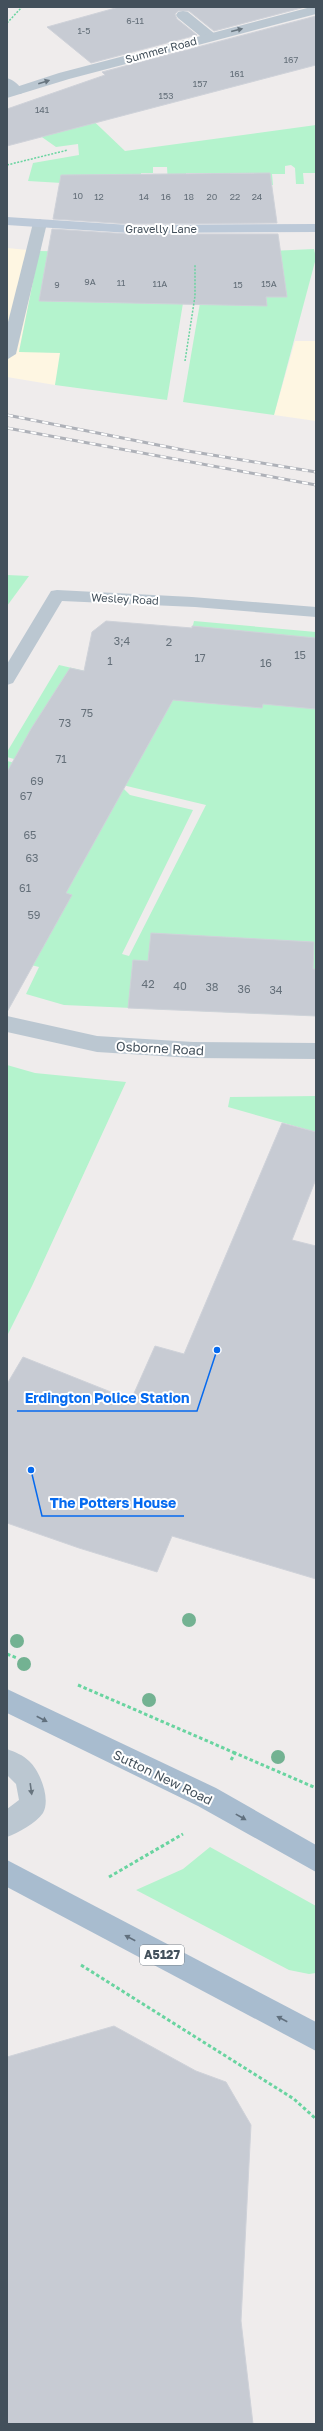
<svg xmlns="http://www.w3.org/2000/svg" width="323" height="2431" viewBox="0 0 323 2431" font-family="'Golos Text',sans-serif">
	<rect width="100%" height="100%" fill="#efecec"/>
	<g fill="#fef6e2">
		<polygon points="7,248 39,251 19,351 61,353 55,385 7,377"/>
		<polygon points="295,341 316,341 316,421 274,415"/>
	</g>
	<g fill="#b4f3cd">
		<polygon points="82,110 125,151 316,125 316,173 303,173 304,184 296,184 295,168 291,165 285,166 285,174 272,174 273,185 256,185 254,173 230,173 230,185 212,185 211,173 186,173 186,184 168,184 167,167 153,167 153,173 141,173 142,184 113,186 28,181 33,163 79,155 78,144 56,147 29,128"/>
		<polygon points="314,249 316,258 274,415 183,402 201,297 251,252"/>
		<polygon points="39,251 140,253 183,303 167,400 55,385 60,353 19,352"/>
		<polygon points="7,575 29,576 7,606"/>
		<polygon points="194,621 316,632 316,1016 64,1005 26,994 39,967 7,959 7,761 124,789 130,795 193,810 122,954 129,956 206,805 14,759 7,757 7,752 59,665 146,685 184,662"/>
		<polygon points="7,1065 35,1073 126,1082 32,1286 7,1336"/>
		<polygon points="316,1096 316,1132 228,1107 230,1097"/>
		<polygon points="210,1847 316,1906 316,1973 309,1974 289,1970 136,1890 183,1869"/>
	</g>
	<g fill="#c7cbd3" stroke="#cfd2d9">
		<polygon points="119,7 305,7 214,31 189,11 178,11 175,14 177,19 197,35 91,63 47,27"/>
		<polygon points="316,16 316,65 7,146 7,109 105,75 102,72"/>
		<polygon points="270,173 277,223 129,224 53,219 61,175"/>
		<polygon points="52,229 129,234 278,234 287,297 266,297 267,306 39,301"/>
		<polygon points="106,621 192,628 192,626 316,638 316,709 263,704 262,708 173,700 66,893 72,895 7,1012 7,772 31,729 70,668 84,671 92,632"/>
		<polygon points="151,933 314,942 313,969 316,969 316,1016 128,1008 133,960 148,961"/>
		<polygon points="282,1123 316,1132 316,1179 292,1240 316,1246 316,1579 172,1536 157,1572 79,1548 7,1523 7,1384 23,1357 131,1400 155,1346 184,1354"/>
		<polygon points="114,2026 196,2071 226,2082 251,2125 241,2321 253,2424 7,2424 7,2057"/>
	</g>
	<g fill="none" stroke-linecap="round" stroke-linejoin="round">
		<g stroke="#69d4a0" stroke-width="1.5" stroke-dasharray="2 1.5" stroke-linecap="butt">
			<polyline points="7,23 22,7"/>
			<polyline points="7,165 68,150"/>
			<polyline points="185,361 195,296 195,264"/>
		</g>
		<g stroke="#69d4a0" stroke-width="3" stroke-dasharray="3.5 2.5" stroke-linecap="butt">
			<polyline points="7,1654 17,1658"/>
			<polyline points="78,1685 235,1753"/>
			<polyline points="231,1760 235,1753 316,1788"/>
			<polyline points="109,1877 183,1834"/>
			<polyline points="81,1965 294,2099 316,2119"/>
		</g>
		<g fill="#bbc7d1" fill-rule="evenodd">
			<polygon points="183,11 188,12 215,34 217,37 215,40 205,40 178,18 176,15 178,12"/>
			<path d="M 7,78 C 14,80 19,85 23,91 L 21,94 L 11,94 L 7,90 Z"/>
			<polygon points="40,219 47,223 16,354 8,359 7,326 33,223"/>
			<path d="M 7,1749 C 15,1752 23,1755 29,1761 C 40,1771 51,1799 43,1813 C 36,1823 18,1833 7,1837 L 7,1809 L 19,1800 L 16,1784 L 7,1775 Z"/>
		</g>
		<g fill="#bbc7d1" fill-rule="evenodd">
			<polygon points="311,7 316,7 316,14 69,79 7,98 7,90 59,73"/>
			<polygon points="57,590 192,597 316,607 316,617 195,607 62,601 13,683 7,685 7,664 51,591"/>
			<polygon points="7,1016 97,1036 193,1042 316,1043 316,1059 193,1058 97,1052 7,1032"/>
		</g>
		<polygon fill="#bcc9d8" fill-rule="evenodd" points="7,217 129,225 316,224 316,232 129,233 7,225"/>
		<g fill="#a8bccf" fill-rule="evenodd">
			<polygon points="7,1689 216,1788 316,1845 316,1872 198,1806 7,1713"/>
			<polygon points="7,1860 316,2022 316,2051 7,1887"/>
		</g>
		<g stroke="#aeb1b8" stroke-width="3">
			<g id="rail">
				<polyline points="7,415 188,451 316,472"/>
				<polyline points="7,428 316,485"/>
			</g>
		</g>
		<use href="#rail" stroke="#fff" stroke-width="2" stroke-dasharray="6" stroke-linecap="butt"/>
	</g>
	<g fill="#73b292">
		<circle cx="189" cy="1620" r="7"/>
		<circle cx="17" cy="1641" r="7"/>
		<circle cx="24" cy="1664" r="7"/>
		<circle cx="149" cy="1700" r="7"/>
		<circle cx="278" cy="1757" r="7"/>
	</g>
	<defs><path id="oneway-solid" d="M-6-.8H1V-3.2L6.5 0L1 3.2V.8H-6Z"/></defs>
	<g fill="#67747e">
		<use href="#oneway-solid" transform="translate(237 30) rotate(-14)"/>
		<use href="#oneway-solid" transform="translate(44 82) rotate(-17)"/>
		<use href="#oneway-solid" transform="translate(31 1789) rotate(82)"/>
	</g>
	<g fill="#61707e">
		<use href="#oneway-solid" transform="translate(42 1719) rotate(27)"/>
		<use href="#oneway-solid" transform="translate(241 1817) rotate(29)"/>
		<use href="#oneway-solid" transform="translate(130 1938) rotate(-152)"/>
		<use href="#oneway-solid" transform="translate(282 2019) rotate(-152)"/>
	</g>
	<g text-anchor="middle" stroke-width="4" stroke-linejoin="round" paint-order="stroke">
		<g font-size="9" fill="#646f79">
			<text x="135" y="24">6-11</text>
			<text x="84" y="34">1-5</text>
			<text x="291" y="63">167</text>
			<text x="237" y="77">161</text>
			<text x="200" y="87">157</text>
			<text x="166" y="99">153</text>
			<text x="42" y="113">141</text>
			<text x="78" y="199">10</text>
			<text x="99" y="200">12</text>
			<text x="144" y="200">14</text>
			<text x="166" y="200">16</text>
			<text x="189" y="200">18</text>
			<text x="212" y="200">20</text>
			<text x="235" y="200">22</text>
			<text x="257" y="200">24</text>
			<text x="90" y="285">9A</text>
			<text x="121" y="286">11</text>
			<text x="160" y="287">11A</text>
			<text x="269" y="287">15A</text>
			<text x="57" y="288">9</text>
			<text x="238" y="288">15</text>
		</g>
		<g font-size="11" fill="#43505b" stroke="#fff">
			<text transform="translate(161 50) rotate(-15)" y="4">Summer Road</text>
			<text x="161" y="233">Gravelly Lane</text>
			<text transform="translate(125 599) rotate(3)" y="4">Wesley Road</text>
		</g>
		<g font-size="11" fill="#646f79">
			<text x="122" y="645">3;4</text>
			<text x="169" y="646">2</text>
			<text x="300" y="659">15</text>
			<text x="200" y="662">17</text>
			<text x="110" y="665">1</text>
			<text x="266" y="667">16</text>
			<text x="87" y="717">75</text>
			<text x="65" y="727">73</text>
			<text x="61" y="763">71</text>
			<text x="37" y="785">69</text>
			<text x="26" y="800">67</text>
			<text x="30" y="839">65</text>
			<text x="32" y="862">63</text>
			<text x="25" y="892">61</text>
			<text x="34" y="919">59</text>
			<text x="148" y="988">42</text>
			<text x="180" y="990">40</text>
			<text x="212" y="991">38</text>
			<text x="244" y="993">36</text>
			<text x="276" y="994">34</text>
		</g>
		<rect fill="#fff" stroke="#7b848c" stroke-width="1" x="140" y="1945" width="44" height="20" rx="3"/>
		<g font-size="12" font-weight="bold" fill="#43505b">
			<text x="162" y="1959">A5127</text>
		</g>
		<g font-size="13" fill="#43505b" stroke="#fff">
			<text transform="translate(160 1048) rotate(3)" y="5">Osborne Road</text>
			<text transform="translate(163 1777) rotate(26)" y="5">Sutton New Road</text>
		</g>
	</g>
	<path fill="none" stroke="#066aef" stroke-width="1.5" d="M217 1350L197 1411H17M31 1470L42 1516H184"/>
	<g fill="#066aef" stroke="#fff" stroke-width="1.5">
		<circle cx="217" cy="1350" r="4"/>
		<circle cx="31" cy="1470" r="4"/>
	</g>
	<g font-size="14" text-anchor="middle" font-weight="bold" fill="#066aef" stroke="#fff" stroke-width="4" stroke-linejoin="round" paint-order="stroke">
		<text x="107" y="1403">Erdington Police Station</text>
		<text x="113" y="1508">The Potters House</text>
	</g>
	<rect width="323" height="2431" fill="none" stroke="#43505b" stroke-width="16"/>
</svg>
